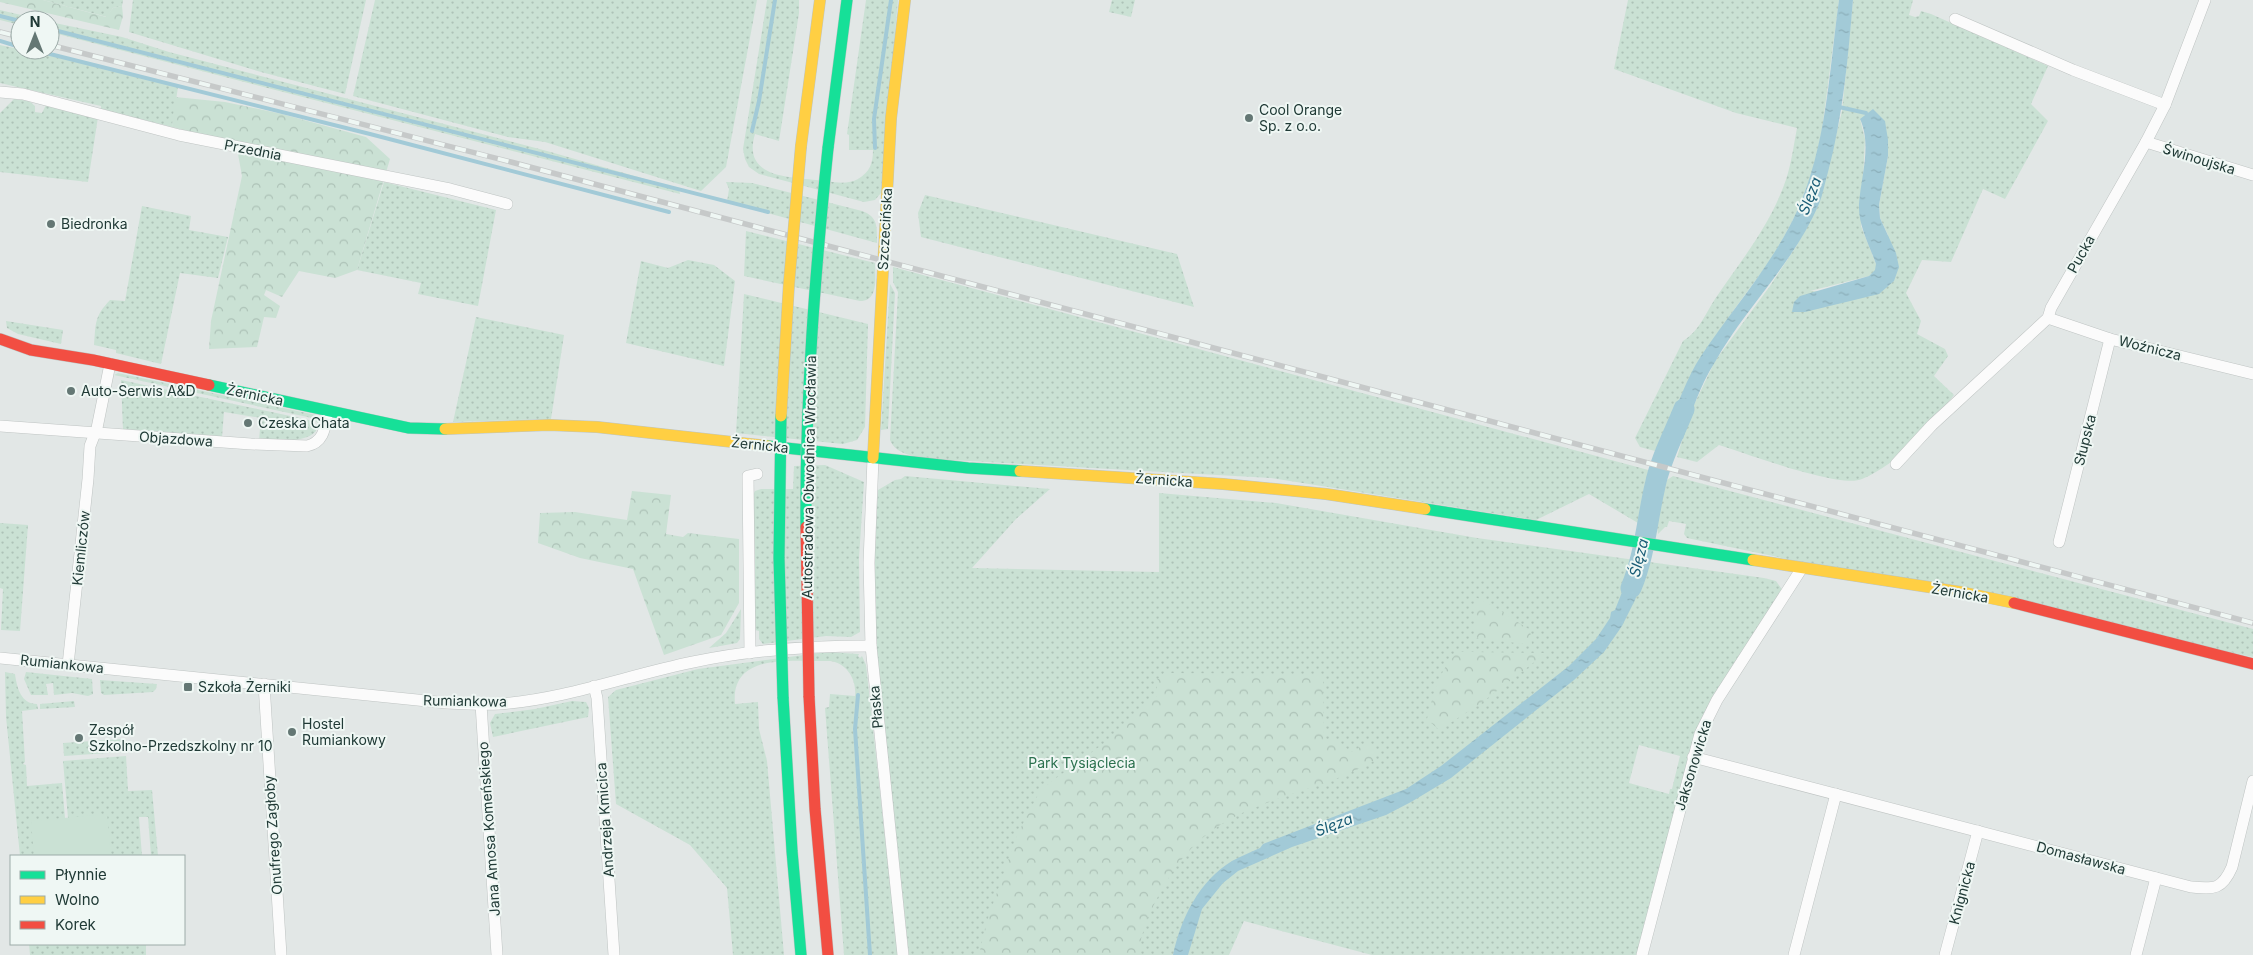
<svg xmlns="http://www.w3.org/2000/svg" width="2253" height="955" viewBox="0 0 2253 955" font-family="Inter,sans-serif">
	<defs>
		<pattern id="green-dots" width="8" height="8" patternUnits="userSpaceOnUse" patternTransform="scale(1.25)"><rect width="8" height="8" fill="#cae1d4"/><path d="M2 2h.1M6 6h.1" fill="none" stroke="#adc2b7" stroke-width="1.8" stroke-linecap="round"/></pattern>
		<pattern id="forest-crowns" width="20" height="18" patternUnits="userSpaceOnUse" patternTransform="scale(1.25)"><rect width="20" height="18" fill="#cae1d4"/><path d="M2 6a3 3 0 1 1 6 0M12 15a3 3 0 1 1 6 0" fill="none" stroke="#adc2b7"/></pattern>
		<pattern id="water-ripples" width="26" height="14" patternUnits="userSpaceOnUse" patternTransform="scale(1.25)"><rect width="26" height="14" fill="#a2cad7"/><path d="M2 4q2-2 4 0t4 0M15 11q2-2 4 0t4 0" fill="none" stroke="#8baeb9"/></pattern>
	</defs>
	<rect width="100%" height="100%" fill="#e2e7e6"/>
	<g fill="url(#green-dots)" fill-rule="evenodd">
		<polygon points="43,0 123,0 122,6 113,8 107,17"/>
		<polygon points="133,0 366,0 345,94 261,72 129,32"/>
		<polygon points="375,0 757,0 726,167 701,191 545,142 508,137 353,96"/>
		<path d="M 767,0 L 799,0 L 799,13 L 779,141 L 755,134 C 742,177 787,177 816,180 C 829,181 846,186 858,179 C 870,172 873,163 873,150 L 849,150 L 849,135 L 847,134 L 866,0 L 898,0 L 881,193 L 875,200 L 864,202 L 759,174 L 749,167 L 745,159 L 743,149 Z"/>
		<polygon points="1112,0 1135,0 1131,17 1109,12"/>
		<path d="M 1628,0 L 1839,0 L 1822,130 L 1813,171 L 1797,212 L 1775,254 L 1733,311 L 1684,390 L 1655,451 L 1640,447 L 1635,438 L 1683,341 C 1700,330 1704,316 1715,299 C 1742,259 1774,221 1788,173 C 1792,159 1794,143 1797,128 L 1736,113 L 1614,69 Z"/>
		<path d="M 1853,0 L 1913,0 L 1909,15 L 1915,17 L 1919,16 L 1921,11 L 1931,14 L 2048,66 L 2031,104 L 2048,121 L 2005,199 L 1983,189 L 1951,262 L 1922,260 L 1906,293 L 1921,321 L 1917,334 L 1945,349 L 1948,356 L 1934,376 L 1954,395 C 1929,426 1899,464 1862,479 C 1840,489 1745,453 1719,445 L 1697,462 L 1677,457 L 1691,411 L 1715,361 L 1770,286 L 1797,245 L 1819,204 L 1842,111 ZM 1860,119 L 1888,140 L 1888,156 L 1879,205 L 1880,218 L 1888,235 L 1879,294 L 1810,291 L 1869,276 L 1876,270 L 1876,264 L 1861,226 L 1865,139 Z"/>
		<polygon points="0,10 38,19 43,20 20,20 20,25 0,20"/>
		<polygon points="50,22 122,37 169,52 547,151 666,185 679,189 680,194 50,32"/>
		<polygon points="0,45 104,67 178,87 172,127 101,109 101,106 0,83"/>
		<polygon points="14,99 29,101 35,106 35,112 42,113 46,105 98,117 88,182 0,172 0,113"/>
		<polygon points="384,182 496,210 478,306 418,294 421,283 357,270"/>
		<path d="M 726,182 L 752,183 L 862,211 C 878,217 877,226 877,243 L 727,202 L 729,189 Z"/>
		<polygon points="925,195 1177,254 1194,307 921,237 918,213"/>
		<path d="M 142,206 L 191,216 L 189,230 L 228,237 L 218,278 L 180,273 L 161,364 L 116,353 L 116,350 L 94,345 C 96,323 94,317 110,300 L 125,301 Z"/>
		<path d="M 746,231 L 875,263 C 875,277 879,301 860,301 L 744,276 Z"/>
		<polygon points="688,260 714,265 735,281 724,366 626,343 641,261 668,268"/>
		<path d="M 893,267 L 1652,471 L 1640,521 L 1638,523 L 1589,494 L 1536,520 L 1271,478 L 932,459 C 918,456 896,456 890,440 L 898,292 L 893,282 Z"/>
		<polygon points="890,284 895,293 888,429 881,430"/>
		<polygon points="744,294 868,324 865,427 857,440 843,444 736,433"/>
		<polygon points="476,317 564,335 551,419 453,422"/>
		<polygon points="6,321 63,330 61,344 18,334 7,328"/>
		<polygon points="118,373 316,415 319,424 312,418 114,375"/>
		<path d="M 121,380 L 309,420 L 315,426 L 316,431 C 305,444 275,440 259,440 L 261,418 L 224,412 L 222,437 L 123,430 Z"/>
		<polygon points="825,465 864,482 859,558 860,632 851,637 826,636 763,644 759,639 759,631 755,630 753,495 755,491 761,489 793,489 794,466"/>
		<path d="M 905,476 L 1050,489 L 1016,519 L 972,568 L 1159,572 L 1159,493 L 1276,503 L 1477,538 L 1764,578 L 1776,581 L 1783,591 L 1715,694 L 1695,734 L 1637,955 L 1372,955 L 1244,921 L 1229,955 L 909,955 L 875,646 L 873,572 L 878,490 L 895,480 L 901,479 ZM 1639,745 L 1680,756 L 1672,789 L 1670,789 L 1669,794 L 1629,783 Z"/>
		<polygon points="1673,476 2253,629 2253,657 1687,538 1684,534 1686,524 1669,521 1667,527 1665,527 1658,534 1656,520 1667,480"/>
		<polygon points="0,523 28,525 20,631 1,630 3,589 0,588"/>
		<polygon points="741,609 740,639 737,643 709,648 726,633"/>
		<path d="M 827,652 L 859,654 L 858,656 L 860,658 L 862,656 L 866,665 L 898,955 L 844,955 L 825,708 L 829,707 L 830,694 L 855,696 C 857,680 847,663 830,661 C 795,662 730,651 735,704 L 758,702 L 759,729 L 767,761 L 784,955 L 733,955 L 727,888 L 690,845 L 616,804 L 608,697 L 616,690 L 698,669 Z"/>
		<path d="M 5,672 L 15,674 C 17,688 21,704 37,704 L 38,709 L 22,711 L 25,762 L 23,764 L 26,765 L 27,786 L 62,783 L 65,818 L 68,818 L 63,761 L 126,756 L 128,791 L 152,790 L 158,856 L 151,856 L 148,817 L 139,817 L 142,856 L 20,856 L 6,717 Z"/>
		<polygon points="26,672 92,679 93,694 88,696 72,693 54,695 53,683 46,684 48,695 31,695 24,679"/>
		<polygon points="100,680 157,684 156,689 153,692 104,695 101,693"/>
		<polygon points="74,701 75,707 40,709 40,704"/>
		<polygon points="572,701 586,702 589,708 588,717 493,737 490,723 495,714 535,709"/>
		<polygon points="122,739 123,752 64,756 63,743"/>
		<polygon points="29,944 146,944 146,955 30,955"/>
	</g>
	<g fill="url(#forest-crowns)">
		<polygon points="0,0 43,0 106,17 113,8 122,6 123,16 119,30 0,2"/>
		<polygon points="175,97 225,102 282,114 366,137 390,159 357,270 335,278 299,271 282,297 266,290 264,295 280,306 276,318 264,317 257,347 209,349 211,321 242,176 236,143 172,127"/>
		<polygon points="632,491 671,495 666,534 683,537 688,533 739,539 739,603 721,635 664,655 633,569 580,558 538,543 540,513 575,512 627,520"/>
		<polygon points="1475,597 1493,606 1530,630 1532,645 1476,638"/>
		<path d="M 1458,652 L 1470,652 L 1546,653 L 1480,704 L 1439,730 L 1427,719 C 1434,693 1438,671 1458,652 Z"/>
		<path d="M 1164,673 L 1323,674 L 1324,739 L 1339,742 L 1351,752 L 1366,744 L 1376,750 L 1376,760 C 1364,766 1351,773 1338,778 C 1262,807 1204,811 1161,891 C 1150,911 1141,932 1138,955 L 979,955 L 986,924 L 1017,835 L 1041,789 L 1110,739 L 1157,696 L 1157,680 Z"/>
	</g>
	<polygon fill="#cae1d4" points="107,814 111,856 34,856 31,821"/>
	<g fill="url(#water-ripples)">
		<path d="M 1839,0 L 1853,0 C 1848,58 1843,116 1828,172 C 1825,182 1823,194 1819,204 C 1793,264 1746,307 1715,362 C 1700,386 1691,412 1683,439 L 1666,432 C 1677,407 1686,379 1701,356 C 1733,308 1773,264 1797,211 C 1827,145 1829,71 1839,0 Z"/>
		<path d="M 1873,109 L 1885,121 L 1888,140 L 1888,156 L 1879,205 L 1880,218 L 1896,253 L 1899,267 L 1894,281 L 1879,294 L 1805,312 L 1792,312 L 1794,302 L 1800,296 L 1869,276 L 1875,270 L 1876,264 C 1869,244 1858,225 1859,204 C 1861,176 1872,145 1860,119 Z"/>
		<path d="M 1635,561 L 1648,563 L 1635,600 L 1622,626 L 1604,652 L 1574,680 L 1451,778 L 1411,802 L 1386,815 L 1292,847 L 1238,871 L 1223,883 L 1202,909 L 1188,955 L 1173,955 C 1181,918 1199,881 1232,861 C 1241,856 1251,852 1260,848 L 1263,844 L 1406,789 L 1441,766 L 1569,666 L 1596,639 L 1610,618 L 1611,612 L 1615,610 L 1631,569 L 1629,565 Z"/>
	</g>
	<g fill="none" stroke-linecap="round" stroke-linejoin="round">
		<g stroke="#a2cad7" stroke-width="4">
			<polyline points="0,16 20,21"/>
			<polyline points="50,29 768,212"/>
			<polyline points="0,41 20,47"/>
			<polyline points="34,50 370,134 669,212"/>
			<polyline points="1839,107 1866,113"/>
			<polyline points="752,131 759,101 775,0"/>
			<polyline points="875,148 874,119 891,0"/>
			<polyline points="858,695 855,729 870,955"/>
		</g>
		<path stroke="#a2cad7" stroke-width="21" d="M 1631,588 C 1645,555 1647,520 1655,486 C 1660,460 1674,434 1684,409"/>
		<g stroke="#bfc4c3" stroke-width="12">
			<g id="street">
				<polyline points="1955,19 2073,70 2165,105"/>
				<polyline points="0,92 23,94 179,135 450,189 507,204"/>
				<polyline points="2146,142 2253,175"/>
				<polyline points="2048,318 2110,339 2253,374"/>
				<path d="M 0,426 L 251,444 L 307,446 C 325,442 325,426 328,411"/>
				<polyline points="873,458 869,563 871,646 903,955"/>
				<polyline points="1896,464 1932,425 2048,318 2051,308 2146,142 2165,105 2205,0"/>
				<polyline points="2059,542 2110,339"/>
				<polyline points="750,653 748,476 757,474"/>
				<path d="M 0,658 L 447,703 C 464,704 483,705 500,704 C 566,699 629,675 693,662 C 752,649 811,646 871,646"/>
				<polyline points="68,665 88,479 90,446 97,428 110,364"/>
				<polyline points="264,684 281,955"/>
				<polyline points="594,686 597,698 614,955"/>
				<polyline points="481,704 497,955"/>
				<path d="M 1693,757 L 2191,887 C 2214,889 2222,890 2232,867 L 2253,781"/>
				<polyline points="1642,955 1700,734 1717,700 1802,568"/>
				<polyline points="1794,955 1836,794"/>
				<polyline points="1945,955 1978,831"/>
				<polyline points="2136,955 2156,878"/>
			</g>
		</g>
		<g stroke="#bec5c3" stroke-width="12">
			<g id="fast">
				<polyline points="828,148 847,0"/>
				<polyline points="209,385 409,428 445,429"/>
				<polyline points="768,446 968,468 1020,471"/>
				<polyline points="1425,509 1753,560"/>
				<polyline points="783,697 792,851 801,955"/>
			</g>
		</g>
		<g stroke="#bec5c3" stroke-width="12">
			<g id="slow">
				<polyline points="801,146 820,0"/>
				<polyline points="445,429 549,425 597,427 768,446"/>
				<polyline points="873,458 891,118 905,0"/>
				<polyline points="1020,471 1223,484 1326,494 1425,509"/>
				<polyline points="1753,560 1961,592 2014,603"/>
			</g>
		</g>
		<g stroke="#bec5c3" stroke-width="12">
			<g id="jam">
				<polyline points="0,339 31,350 93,360 209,385"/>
				<polyline points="2014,603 2253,664"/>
				<polyline points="809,696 815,809 828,955"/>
			</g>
		</g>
		<use href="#street" stroke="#fbfbfb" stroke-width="11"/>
		<use href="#fast" stroke="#16e098" stroke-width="11"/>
		<use href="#slow" stroke="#ffcf43" stroke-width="11"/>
		<use href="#jam" stroke="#f24e42" stroke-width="11"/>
		<g stroke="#c6c9c9" stroke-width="5.5">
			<g id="rail">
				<polyline points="0,32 20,37"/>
				<polyline points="50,45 511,162 2253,623"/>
			</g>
		</g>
		<use href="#rail" stroke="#eff7f4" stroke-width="4" stroke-dasharray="11" stroke-linecap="butt"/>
		<g stroke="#bbc4c3" stroke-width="12" stroke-linecap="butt">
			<g id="fast-bridge">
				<polyline points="781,416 779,558 783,697"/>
				<path d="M 806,527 C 805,400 815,274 828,148"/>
			</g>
		</g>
		<g stroke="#bbc4c3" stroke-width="12" stroke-linecap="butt">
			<polyline id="slow-bridge" points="781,416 789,283 801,146"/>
		</g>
		<g stroke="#bbc4c3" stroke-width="12" stroke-linecap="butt">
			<polyline id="jam-bridge" points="806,527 809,696"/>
		</g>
		<use href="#fast-bridge" stroke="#16e098" stroke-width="11"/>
		<use href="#slow-bridge" stroke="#ffcf43" stroke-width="11"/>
		<use href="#jam-bridge" stroke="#f24e42" stroke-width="11"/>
	</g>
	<g fill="#647774" stroke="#eff7f4" stroke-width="2">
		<circle cx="1249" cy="118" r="5"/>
		<circle cx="51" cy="224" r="5"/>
		<circle cx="71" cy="391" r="5"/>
		<circle cx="248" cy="423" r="5"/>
		<rect x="183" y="682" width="10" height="10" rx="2.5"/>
		<circle cx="292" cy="732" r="5"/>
		<circle cx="79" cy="738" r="5"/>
	</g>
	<g text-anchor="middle" stroke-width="4" stroke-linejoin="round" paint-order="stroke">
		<g font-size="14" fill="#203a36" stroke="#eff7f4" text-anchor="start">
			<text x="1259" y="115">Cool Orange<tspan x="1259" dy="16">Sp. z o.o.</tspan></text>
			<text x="61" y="229">Biedronka</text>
			<text x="81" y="396">Auto-Serwis A&amp;D</text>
			<text x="258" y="428">Czeska Chata</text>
			<text x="198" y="692">Szkoła Żerniki</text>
			<text x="302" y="729">Hostel<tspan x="302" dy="16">Rumiankowy</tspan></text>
			<text x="89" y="735">Zespół<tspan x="89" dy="16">Szkolno-Przedszkolny nr 10</tspan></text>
		</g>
		<g font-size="14" fill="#203a36" stroke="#eff7f4">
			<text transform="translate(253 150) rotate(11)" y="5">Przednia</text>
			<text transform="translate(2199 159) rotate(17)" y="5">Świnoujska</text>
			<text transform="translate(885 229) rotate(-87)" y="5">Szczecińska</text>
			<text transform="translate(2081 254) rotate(-61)" y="5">Pucka</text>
			<text transform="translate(2150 348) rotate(14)" y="5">Woźnicza</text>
			<text transform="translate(255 395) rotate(12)" y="5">Żernicka</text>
			<text transform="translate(176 439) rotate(4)" y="5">Objazdowa</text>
			<text transform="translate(2085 440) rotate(-76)" y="5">Słupska</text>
			<text transform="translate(760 445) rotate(6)" y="5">Żernicka</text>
			<text transform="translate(809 477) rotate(-89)" y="5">Autostradowa Obwodnica Wrocławia</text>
			<text transform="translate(1164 480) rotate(4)" y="5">Żernicka</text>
			<text transform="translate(81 548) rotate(-84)" y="5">Kiemliczów</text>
			<text transform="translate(1960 593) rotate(10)" y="5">Żernicka</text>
			<text transform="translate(62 664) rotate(6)" y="5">Rumiankowa</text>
			<text transform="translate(465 701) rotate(1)" y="5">Rumiankowa</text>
			<text transform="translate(876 707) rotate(-95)" y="5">Płaska</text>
			<text transform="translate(1693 765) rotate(-73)" y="5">Jaksonowicka</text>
			<text transform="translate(605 820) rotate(-94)" y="5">Andrzeja Kmicica</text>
			<text transform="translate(489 829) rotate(-94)" y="5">Jana Amosa Komeńskiego</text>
			<text transform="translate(273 835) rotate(-94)" y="5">Onufrego Zagłoby</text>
			<text transform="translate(2081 858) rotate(15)" y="5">Domasławska</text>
			<text transform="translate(1962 893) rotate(-75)" y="5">Knignicka</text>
		</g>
		<g font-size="14" fill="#2a714e" stroke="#eff7f4">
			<text x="1082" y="768">Park Tysiąclecia</text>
		</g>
		<g font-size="15" font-style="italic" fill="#1a5d76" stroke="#eff7f4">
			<text transform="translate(1810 196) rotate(-69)" y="5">Ślęza</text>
			<text transform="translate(1639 558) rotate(-76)" y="5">Ślęza</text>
			<text transform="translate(1334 825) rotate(-21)" y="5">Ślęza</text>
		</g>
	</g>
	<rect x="10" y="855" width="175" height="90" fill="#eff7f4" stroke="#9caba8"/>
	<rect x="20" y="871" width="25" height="8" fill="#16e098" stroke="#9caba8"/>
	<text x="55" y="880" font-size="15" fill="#203a36">Płynnie</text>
	<rect x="20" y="896" width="25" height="8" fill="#ffcf43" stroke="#9caba8"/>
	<text x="55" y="905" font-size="15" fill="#203a36">Wolno</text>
	<rect x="20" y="921" width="25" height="8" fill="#f24e42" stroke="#9caba8"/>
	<text x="55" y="930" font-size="15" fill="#203a36">Korek</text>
	<g transform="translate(35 35)"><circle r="24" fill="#eff7f4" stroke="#9caba8"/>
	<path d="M0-4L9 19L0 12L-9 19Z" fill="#647774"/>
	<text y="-8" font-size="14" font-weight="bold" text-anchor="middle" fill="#203a36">N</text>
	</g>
</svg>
